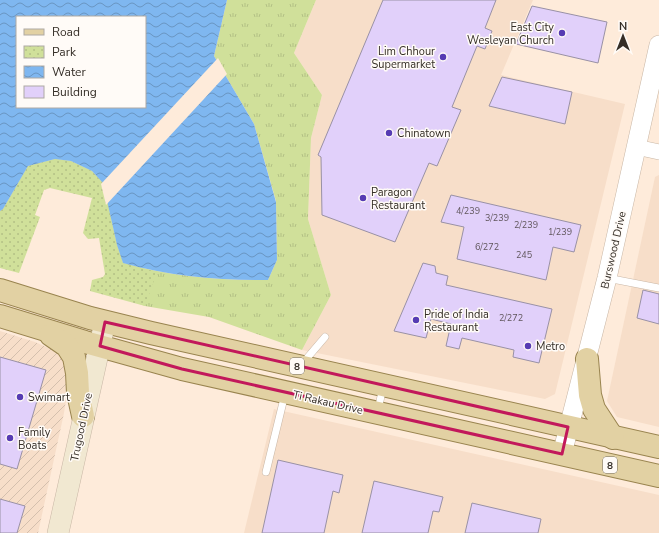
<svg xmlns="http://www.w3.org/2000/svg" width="659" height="533" viewBox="0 0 659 533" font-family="'Nunito Sans',sans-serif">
	<defs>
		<pattern id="industrial-furrows" width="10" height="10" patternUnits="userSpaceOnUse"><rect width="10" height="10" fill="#f7dec9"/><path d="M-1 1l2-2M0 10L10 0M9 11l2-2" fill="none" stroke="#d4bfad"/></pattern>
		<pattern id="grass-tufts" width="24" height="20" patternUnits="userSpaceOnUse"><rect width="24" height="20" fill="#d0e09a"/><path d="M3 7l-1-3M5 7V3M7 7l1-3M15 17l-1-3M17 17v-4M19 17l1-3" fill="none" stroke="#b3c085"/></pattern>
		<pattern id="park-dots" width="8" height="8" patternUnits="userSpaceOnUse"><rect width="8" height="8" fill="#d0e09a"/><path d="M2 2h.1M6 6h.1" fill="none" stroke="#b3c085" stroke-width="1.8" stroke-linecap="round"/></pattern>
		<pattern id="water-waves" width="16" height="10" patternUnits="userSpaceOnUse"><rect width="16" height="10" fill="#7fb7f0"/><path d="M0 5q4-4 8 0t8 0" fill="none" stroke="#6995c2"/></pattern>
	</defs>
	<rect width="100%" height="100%" fill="#feebda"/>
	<g fill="#f7dec9">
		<polygon points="316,0 533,0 501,75 625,104 555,394 545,399 302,350 331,295 308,219 311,138 322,95 294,53"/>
		<polygon points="659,175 659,427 617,417 607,401 655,177"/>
		<polygon points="274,409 659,495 659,533 244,533"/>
	</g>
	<polygon fill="url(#industrial-furrows)" points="0,331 35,342 55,351 64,361 69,380 64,413 38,533 0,533"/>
	<path fill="url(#grass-tufts)" d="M 227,0 L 316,0 L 294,53 L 322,95 L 311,138 L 308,219 L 331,295 L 302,350 L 209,317 L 145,306 L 110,293 C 97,275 116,239 99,221 L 91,189 L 81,182 L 65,178 L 49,178 L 41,184 L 22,216 L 22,227 L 10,238 L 0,241 L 0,211 L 3,209 L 28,166 L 55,159 L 71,161 L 92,171 L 103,183 L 117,245 L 123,263 C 170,276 219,281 268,280 L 277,260 L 276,201 L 254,124 L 214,56 Z"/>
	<polygon fill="url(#park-dots)" points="55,159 71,161 92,171 103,183 117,245 123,263 157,272 145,306 90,291 92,280 103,277 105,274 99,238 88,239 83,233 92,198 50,188 44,190 35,215 40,217 19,273 0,268 0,211 3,209 28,166"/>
	<path fill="url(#water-waves)" fill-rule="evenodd" d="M 0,0 L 227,0 L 214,56 L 254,124 L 276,202 L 277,260 L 268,280 C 219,281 170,276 123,263 L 117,245 L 103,183 L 92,171 L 71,161 L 55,159 L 28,166 L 3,209 L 0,211 ZM 17,17 L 145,17 L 145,107 L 17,107 Z"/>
	<polygon fill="#feebda" points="218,58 227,74 106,205 101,184"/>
	<g fill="#e1d0fa" stroke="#9991a5">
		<polygon points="383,0 496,0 485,28 492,31 485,49 477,46 452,107 461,110 437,166 429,163 395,242 322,215 321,157 318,155"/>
		<polygon points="532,6 607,22 598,63 516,44"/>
		<polygon points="502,77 572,92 565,124 489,106"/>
		<polygon points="451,195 581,225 574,252 553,247 546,280 457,259 464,227 441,222"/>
		<polygon points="423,263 435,266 436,273 448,276 446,285 552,309 539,363 513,357 514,350 462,338 459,349 446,346 451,324 431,319 426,338 394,331"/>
		<polygon points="643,290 659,294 659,324 637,318"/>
		<polygon points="0,357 46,370 17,469 0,464"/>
		<polygon points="278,460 343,475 339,493 333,491 324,533 262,533"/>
		<polygon points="374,481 443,497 439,512 433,511 428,533 362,533"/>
		<polygon points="0,499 25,506 17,533 0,533"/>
		<polygon points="472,503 541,519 538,533 465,533"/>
	</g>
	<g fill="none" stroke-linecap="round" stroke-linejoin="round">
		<g stroke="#c9b7a6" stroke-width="8">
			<g id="service">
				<polyline points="607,278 659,288"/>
				<polyline points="302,364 325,337"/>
				<polyline points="378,410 383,387"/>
				<polyline points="266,472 285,394"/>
			</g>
		</g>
		<g stroke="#c9b7a6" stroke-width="16">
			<polyline id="minor" points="636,147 659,152"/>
		</g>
		<g stroke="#c9b7a6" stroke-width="20">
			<polyline id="tertiary" points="562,454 607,278 659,45"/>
		</g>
		<g stroke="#c9b7a6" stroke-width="22">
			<polyline id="secondary" points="58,533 105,322"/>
		</g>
		<g stroke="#99844f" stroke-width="24">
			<g id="primary">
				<polyline points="0,290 90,318 151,333 659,447"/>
				<polyline points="0,316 85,342 182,369 659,476"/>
				<polyline points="51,335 67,346 74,357 77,373 78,393 83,416"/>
				<polyline points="587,359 590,395 594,409 613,438"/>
			</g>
		</g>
		<use href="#service" stroke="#fff" stroke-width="7"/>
		<use href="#minor" stroke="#fff" stroke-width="15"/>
		<use href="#tertiary" stroke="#fff" stroke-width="19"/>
		<use href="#secondary" stroke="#f1e8d1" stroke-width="21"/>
		<use href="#primary" stroke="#e2d1a3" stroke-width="22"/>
	</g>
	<path fill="none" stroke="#c2185b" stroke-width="3" stroke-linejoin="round" d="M 105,322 L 568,427 L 562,454 L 182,369 L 100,346 Z"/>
	<g fill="#563bb3" stroke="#fffbf7" stroke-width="1.5">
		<circle cx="562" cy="33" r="4"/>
		<circle cx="443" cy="57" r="4"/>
		<circle cx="389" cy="133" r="4"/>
		<circle cx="363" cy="198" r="4"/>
		<circle cx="416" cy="320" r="4"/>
		<circle cx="528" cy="346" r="4"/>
		<circle cx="20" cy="397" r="4"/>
		<circle cx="10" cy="438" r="4"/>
	</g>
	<g text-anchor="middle" stroke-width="3" stroke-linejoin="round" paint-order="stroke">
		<g font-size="9" fill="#60565c">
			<text x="468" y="214">4/239</text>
			<text x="497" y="221">3/239</text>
			<text x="526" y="228">2/239</text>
			<text x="560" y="235">1/239</text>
			<text x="487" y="250">6/272</text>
			<text x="524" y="258">245</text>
			<text x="511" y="321">2/272</text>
		</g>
		<g fill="#fffbf7" stroke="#726c65" stroke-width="1">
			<rect x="290" y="358" width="14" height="16" rx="3"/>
			<rect x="603" y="457" width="14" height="16" rx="3"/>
		</g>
		<g font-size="10" font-weight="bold" fill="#352e27">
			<text x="297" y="370">8</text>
			<text x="610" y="469">8</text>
		</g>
		<g font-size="11" fill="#352e27" stroke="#fffbf7" text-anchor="start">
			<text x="554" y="31" text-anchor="end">East City<tspan x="554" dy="13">Wesleyan Church</tspan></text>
			<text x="435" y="55" text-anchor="end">Lim Chhour<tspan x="435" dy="13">Supermarket</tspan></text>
			<text x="397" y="137">Chinatown</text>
			<text x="371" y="196">Paragon<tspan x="371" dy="13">Restaurant</tspan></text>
			<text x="424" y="318">Pride of India<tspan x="424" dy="13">Restaurant</tspan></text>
			<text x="536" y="350">Metro</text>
			<text x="28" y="401">Swimart</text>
			<text x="18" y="436">Family<tspan x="18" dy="13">Boats</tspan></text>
		</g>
		<g font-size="11" fill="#352e27" stroke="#fffbf7">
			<text transform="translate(613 250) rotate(-77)" y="4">Burswood Drive</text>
			<text transform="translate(328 402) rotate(13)" y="4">Ti Rakau Drive</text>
			<text transform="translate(81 427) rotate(-78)" y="4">Trugood Drive</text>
		</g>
	</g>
	<rect x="16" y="16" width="130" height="92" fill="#fffbf7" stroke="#aea9a4"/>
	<rect x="24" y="29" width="20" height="6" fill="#e2d1a3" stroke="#aea9a4"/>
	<text x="52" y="36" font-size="12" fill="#352e27">Road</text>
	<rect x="24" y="46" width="20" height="12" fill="url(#park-dots)" stroke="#aea9a4"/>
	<text x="52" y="56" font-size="12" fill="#352e27">Park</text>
	<rect x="24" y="66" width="20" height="12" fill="url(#water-waves)" stroke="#aea9a4"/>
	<text x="52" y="76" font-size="12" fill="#352e27">Water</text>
	<rect x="24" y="86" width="20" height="12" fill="#e1d0fa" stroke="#aea9a4"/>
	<text x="52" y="96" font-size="12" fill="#352e27">Building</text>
	<g transform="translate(623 36)" stroke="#fffbf7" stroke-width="3" paint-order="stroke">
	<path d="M0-3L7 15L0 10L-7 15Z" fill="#352e27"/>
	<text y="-6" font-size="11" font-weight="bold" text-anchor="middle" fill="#352e27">N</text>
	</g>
</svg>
